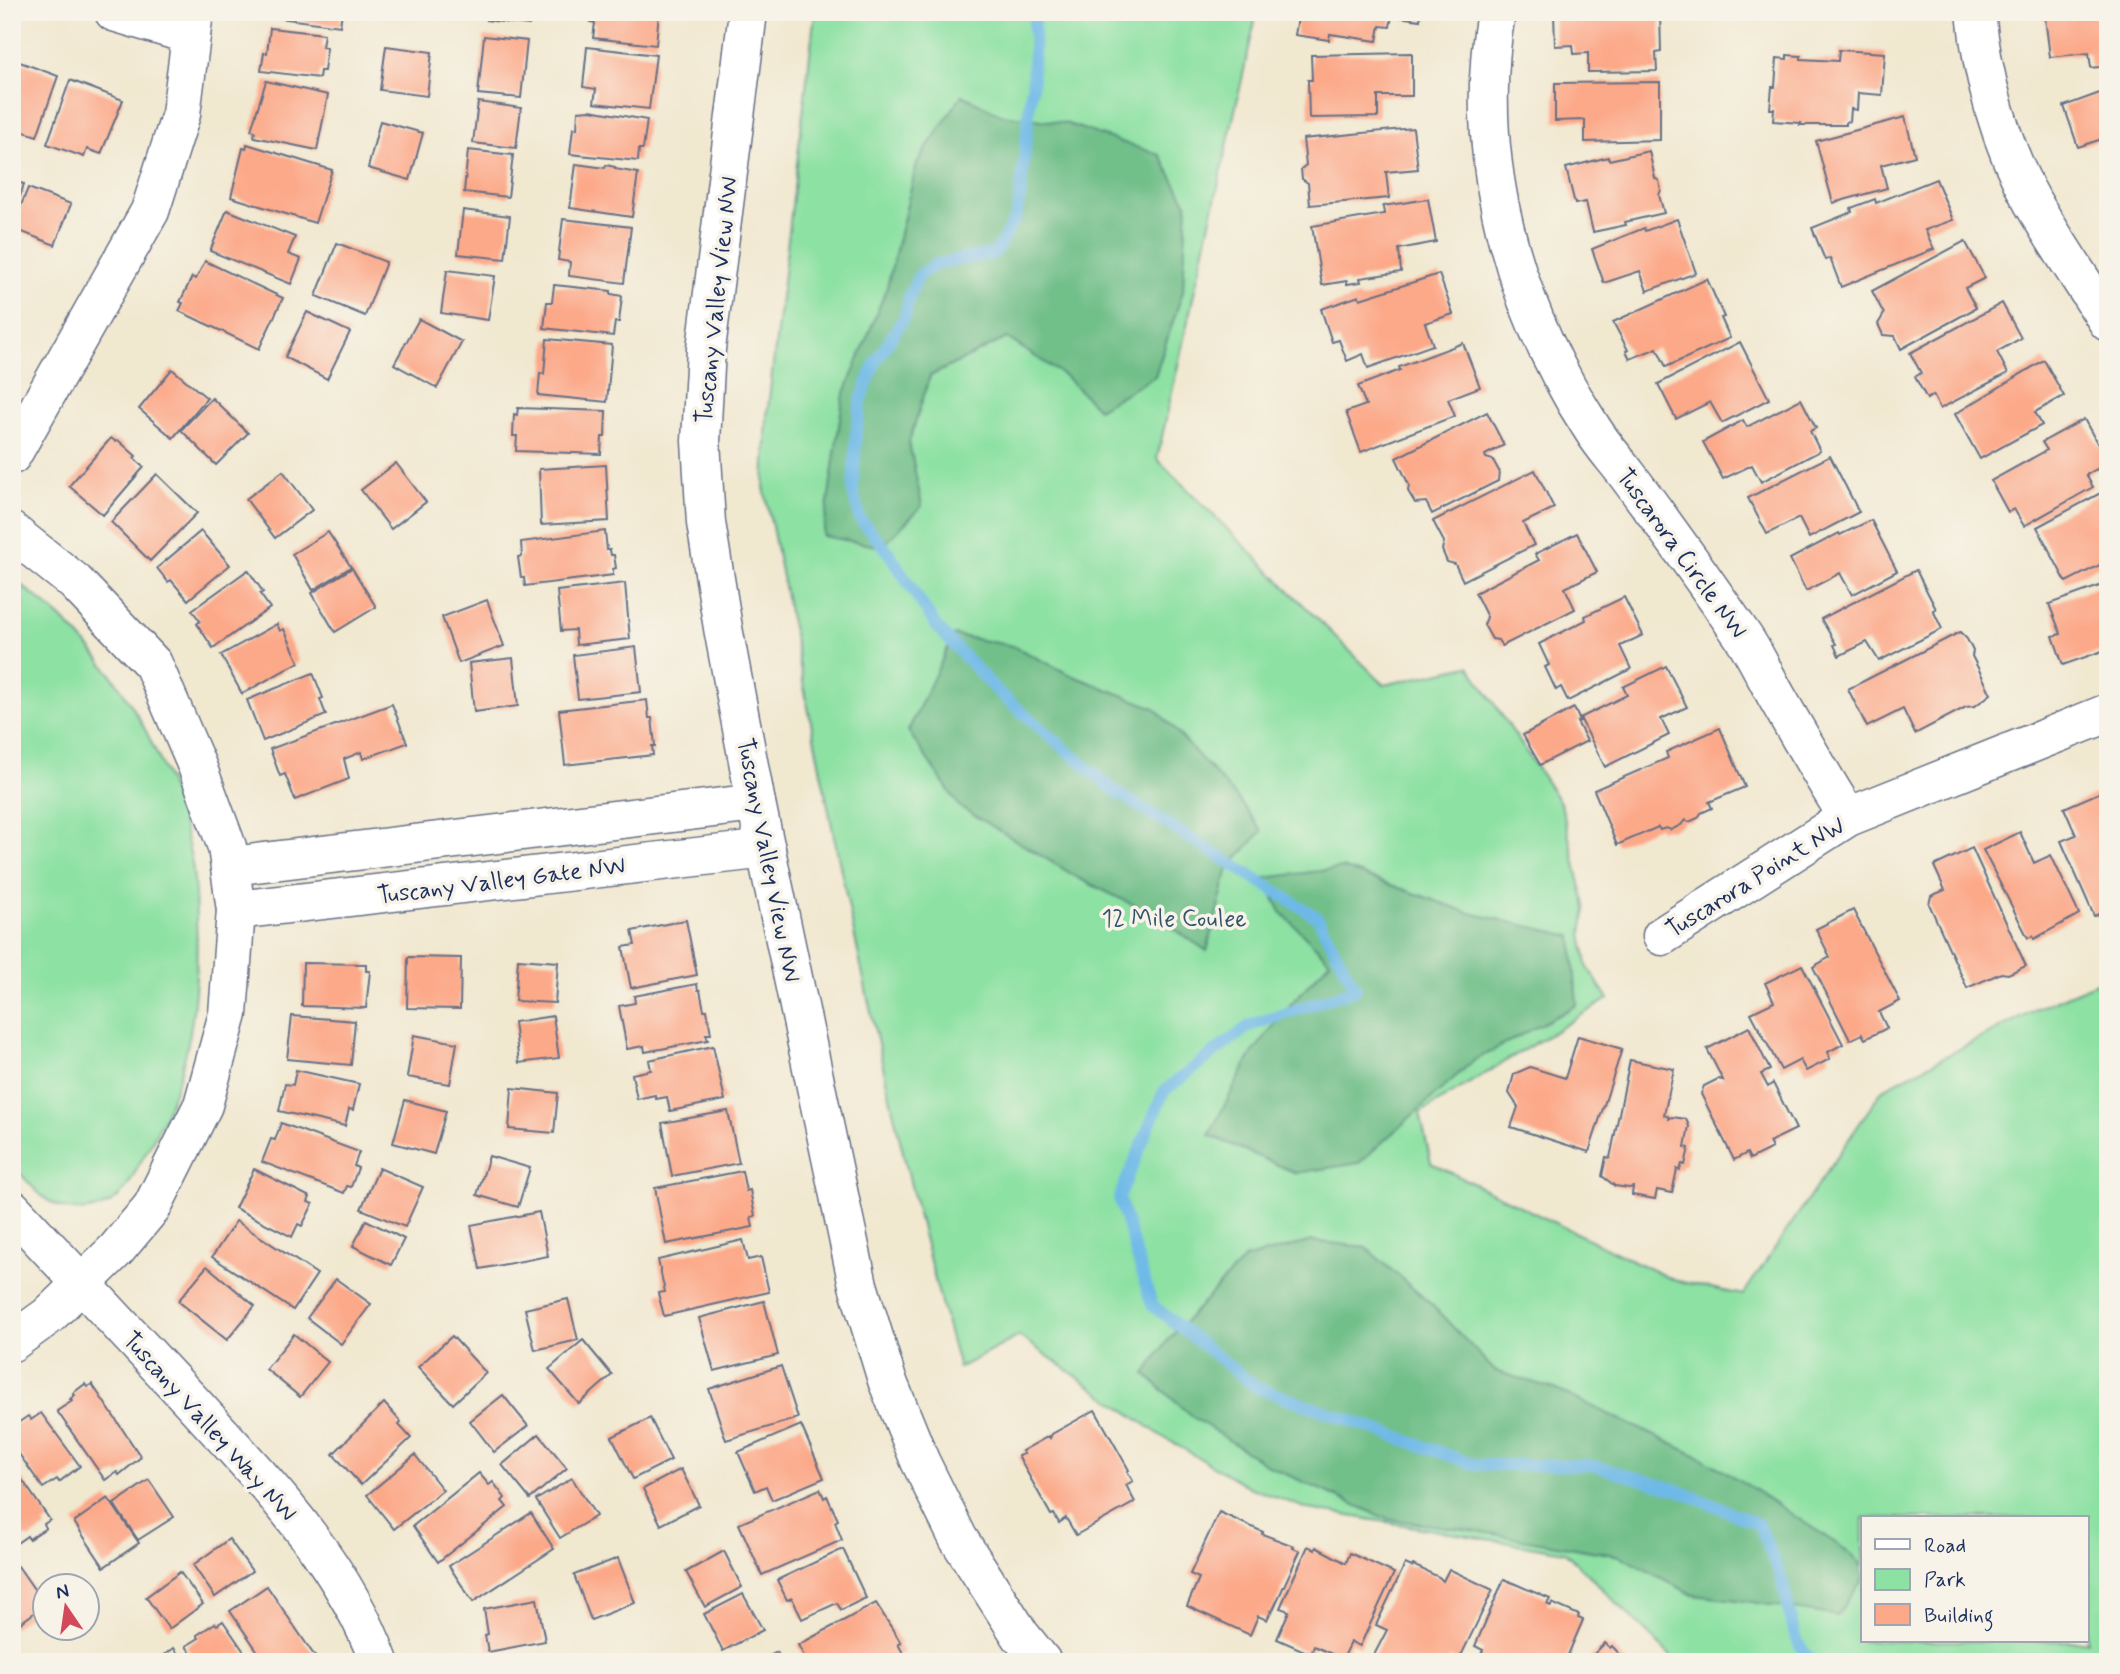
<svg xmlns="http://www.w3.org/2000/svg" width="2120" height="1674" viewBox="0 0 2120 1674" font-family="Mynerve,sans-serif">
	<rect width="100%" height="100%" fill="#f7f3e8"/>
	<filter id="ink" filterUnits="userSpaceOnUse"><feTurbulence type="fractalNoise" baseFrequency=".0143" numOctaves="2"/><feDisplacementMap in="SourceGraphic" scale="14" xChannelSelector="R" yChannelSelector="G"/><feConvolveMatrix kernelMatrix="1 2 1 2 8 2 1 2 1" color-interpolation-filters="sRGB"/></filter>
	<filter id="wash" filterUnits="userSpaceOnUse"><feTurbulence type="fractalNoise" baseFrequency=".00686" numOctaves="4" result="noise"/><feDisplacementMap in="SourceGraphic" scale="28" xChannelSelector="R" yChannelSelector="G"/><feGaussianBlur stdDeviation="1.57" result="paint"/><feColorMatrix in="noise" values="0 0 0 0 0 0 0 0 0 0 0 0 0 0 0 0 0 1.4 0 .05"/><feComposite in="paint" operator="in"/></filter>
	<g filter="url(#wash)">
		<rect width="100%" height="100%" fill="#f1e8d0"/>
		<g fill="#8ce1a3" stroke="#548880" stroke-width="2" fill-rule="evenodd">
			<path d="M 815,12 L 1257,12 L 1157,459 L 1384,685 L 1469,666 L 1561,804 L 1586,909 L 1582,933 L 1587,966 L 1608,999 L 1420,1113 L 1431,1163 L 1673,1280 L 1743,1295 L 1883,1089 L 2038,1008 L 2108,978 L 2108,1662 L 1677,1662 L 1565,1552 L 1308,1509 L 1251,1488 L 1163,1437 L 1019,1336 L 959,1368 C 877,1079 824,782 764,487 L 767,416 ZM 1863,1518 L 2087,1518 L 2087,1641 L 1863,1641 Z"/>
			<path d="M 12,578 C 31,593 52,608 69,626 C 132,687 173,773 191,858 C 195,877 195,897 196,916 C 200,1006 189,1082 141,1161 C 135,1171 131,1183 122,1193 C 106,1212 76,1215 54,1204 C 38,1196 24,1177 12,1164 Z"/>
		</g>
		<g fill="#71bf89" stroke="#467774" stroke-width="2">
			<polygon points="962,95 1002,115 1065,123 1160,155 1187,204 1183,291 1155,376 1098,409 1065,376 1007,338 930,376 909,442 922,506 882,547 823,536 843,398 887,287 917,163"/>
			<polygon points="954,635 1013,646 1071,675 1155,708 1239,800 1262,831 1228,868 1207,951 1150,913 1080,879 960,807 908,731"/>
			<polygon points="1343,868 1470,913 1572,936 1577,1005 1473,1061 1359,1163 1296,1173 1209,1135 1251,1055 1289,1006 1330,961 1281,912 1264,878"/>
			<polygon points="1312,1241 1365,1247 1432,1305 1495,1371 1555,1389 1702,1458 1746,1484 1849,1552 1863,1567 1863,1579 1837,1616 1746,1601 1693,1595 1620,1556 1476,1531 1387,1519 1272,1468 1190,1415 1145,1374 1168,1340 1244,1259"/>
		</g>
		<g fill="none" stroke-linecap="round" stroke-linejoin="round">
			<path stroke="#6eb9e7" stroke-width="12" d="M 1034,12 C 1033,29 1036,47 1033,63 C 1031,73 1035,81 1031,91 L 1020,197 L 1016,217 L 995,253 L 936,264 L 919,275 L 910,294 L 905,316 L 875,363 L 861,400 L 856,434 L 853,492 L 860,519 L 887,550 L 936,626 L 997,691 L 1116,792 L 1317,917 L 1356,989 L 1249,1026 L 1164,1091 L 1119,1198 L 1152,1305 L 1256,1387 L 1476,1465 L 1592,1465 L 1678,1490 L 1758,1524 C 1766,1543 1776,1562 1782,1581 C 1790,1605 1790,1645 1814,1662"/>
		</g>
		<g id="blocks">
			<g fill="#fca989">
				<polygon points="279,12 342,12 340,26 278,18"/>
				<polygon points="406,12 436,12 436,17"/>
				<polygon points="487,12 531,12 529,25 486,20"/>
				<polygon points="591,12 659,12 656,45 593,38 595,23 590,22"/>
				<polygon points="1299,12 1421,12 1420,20 1392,16 1390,27 1380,26 1377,41 1330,34 1329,40 1295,35"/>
				<polygon points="1554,12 1660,13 1661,52 1656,53 1657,71 1588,72 1588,53 1574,54 1573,45 1555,46"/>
				<polygon points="2080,12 2108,12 2108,66 2091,68 2089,53 2050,57 2045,17"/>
				<polygon points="270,28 324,34 322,47 327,48 324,71 320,71 319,78 261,71 264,53 267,53"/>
				<polygon points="484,36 527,41 521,98 478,94"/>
				<polygon points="386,46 432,52 427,96 380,90"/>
				<polygon points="587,47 656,55 649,109 594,103 596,89 583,87"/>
				<polygon points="1839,50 1885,53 1882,95 1858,93 1857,110 1851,109 1850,121 1846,122 1846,125 1800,125 1801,123 1773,121 1774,109 1770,109 1772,87 1775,87 1777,58 1787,59 1787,55 1801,56 1801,59 1838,61"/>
				<polygon points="1412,53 1412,96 1378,96 1378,117 1309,118 1308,80 1312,80 1311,55"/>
				<polygon points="17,61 58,76 37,136 12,128 12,76"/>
				<polygon points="70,80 123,100 101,154 87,149 84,157 47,144"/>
				<polygon points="266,81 328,95 317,150 254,137 255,131 251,130"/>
				<polygon points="1660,82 1660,140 1585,142 1585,120 1555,121 1555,83"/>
				<polygon points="2108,90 2108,137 2078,147 2064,106"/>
				<polygon points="478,102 521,108 516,148 473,143"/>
				<polygon points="590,110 647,120 643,149 639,149 638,161 570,154 573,128 577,129 578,111"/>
				<polygon points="1905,117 1915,156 1881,165 1887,188 1833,203 1816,141"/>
				<polygon points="380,121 423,133 410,180 368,168"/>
				<polygon points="1413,128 1418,169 1386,172 1389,198 1310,205 1308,183 1302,179 1301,169 1306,165 1303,139"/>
				<polygon points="247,144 332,170 315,223 231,197 243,148 246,149"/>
				<polygon points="468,150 513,155 508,197 464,192"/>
				<polygon points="1649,151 1655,178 1659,181 1661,190 1659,195 1664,213 1625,222 1626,225 1593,232 1586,202 1575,204 1566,168 1608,157 1609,160"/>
				<polygon points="576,164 605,168 606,165 615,167 615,169 638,173 632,217 570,208"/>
				<polygon points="1936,179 1953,220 1925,230 1934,249 1841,287 1830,258 1825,260 1812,228 1852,212 1851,208 1875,199 1876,203"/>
				<polygon points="12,181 24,184 13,219 12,219"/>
				<polygon points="28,188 71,204 55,245 12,228"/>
				<polygon points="1428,199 1436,242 1399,249 1401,272 1360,278 1361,282 1347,284 1347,281 1322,285 1312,226 1384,214 1383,206"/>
				<polygon points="227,210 295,237 288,254 301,259 291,284 210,251"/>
				<polygon points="463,210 510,216 505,259 458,254"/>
				<polygon points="563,219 631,227 624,283 569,276 570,262 558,260"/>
				<polygon points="1677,219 1696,273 1647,291 1640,271 1604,283 1592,249 1644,228 1645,231"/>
				<polygon points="1965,241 1985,278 1965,288 1976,308 1901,349 1895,336 1883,335 1878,324 1884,314 1872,291"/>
				<polygon points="337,243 386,262 365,316 316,296"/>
				<polygon points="205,261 283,298 259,349 179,311 183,303 180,302 192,277 196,279"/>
				<polygon points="447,270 495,276 488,320 441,313"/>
				<polygon points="1439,274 1453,314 1425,323 1433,345 1368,368 1363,354 1347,361 1339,340 1332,342 1321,309 1359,296 1360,299"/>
				<polygon points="1707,279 1724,317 1721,318 1730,338 1666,367 1657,348 1630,359 1626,351 1628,350 1613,322"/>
				<polygon points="554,285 611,291 611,294 622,296 619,322 615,322 613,336 544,328 547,302 552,302"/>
				<polygon points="2002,303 2021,338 1997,352 2008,373 1940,409 1933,395 1927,399 1915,377 1921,373 1910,353"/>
				<polygon points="307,312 350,332 327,379 285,357"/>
				<polygon points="419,319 462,342 437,388 394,364"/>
				<polygon points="547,339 612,345 607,402 538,395 540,373 544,374"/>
				<polygon points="1740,342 1769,399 1722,423 1710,402 1676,419 1658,384"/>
				<polygon points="1463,343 1480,387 1448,399 1455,416 1361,452 1346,412 1366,405 1358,386 1400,370 1399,367"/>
				<polygon points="2044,360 2064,396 2035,412 2042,425 1980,459 1955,414"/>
				<polygon points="172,369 207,398 173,438 139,409"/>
				<polygon points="212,398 248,433 216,465 181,430"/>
				<polygon points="1801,399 1816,428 1810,431 1820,451 1761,482 1752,465 1723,479 1703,442 1743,420 1747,427"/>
				<polygon points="518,408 606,411 605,437 602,437 601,454 516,451 517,436 513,436 514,414 517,415"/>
				<polygon points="1487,412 1504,445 1485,455 1486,458 1493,460 1499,471 1498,481 1432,514 1426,502 1415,503 1408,491 1409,485 1396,458"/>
				<polygon points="2084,419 2108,463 2086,475 2093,487 2024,526 2014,509 2008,512 1991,481 2047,450 2042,442"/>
				<polygon points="111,438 116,442 118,440 136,456 134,458 144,467 103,515 69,486"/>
				<polygon points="1830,456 1859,512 1809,538 1799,518 1767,534 1748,498"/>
				<polygon points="396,463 426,502 391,529 361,490"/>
				<polygon points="606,465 609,521 541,525 539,469"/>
				<polygon points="1535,470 1554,508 1523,523 1534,545 1463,581 1455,564 1447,562 1442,550 1444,542 1433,521"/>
				<polygon points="283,471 312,510 275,538 246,499"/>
				<polygon points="157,474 197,513 150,561 111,522"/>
				<polygon points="2108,489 2108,534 2105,536 2108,541 2108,561 2066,582 2037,527"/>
				<polygon points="1871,520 1897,571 1852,595 1840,573 1806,591 1790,559 1839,533 1840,535"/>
				<polygon points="201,531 230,565 188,600 171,580 168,582 157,568"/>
				<polygon points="605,531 607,550 610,550 611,555 614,555 616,568 613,569 613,575 525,586 524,578 521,578 518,557 522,556 521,542"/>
				<polygon points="328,532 351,567 313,590 292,554"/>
				<polygon points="1577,533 1597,572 1565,588 1575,609 1502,646 1498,640 1492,639 1484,625 1487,617 1475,593 1539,560 1535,554"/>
				<polygon points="352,568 376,607 335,632 312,593"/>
				<polygon points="248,570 263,592 260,594 270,608 213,648 197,624 200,621 192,610"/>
				<polygon points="1916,570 1936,609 1933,610 1942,629 1879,661 1867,642 1839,656 1834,645 1836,644 1821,619"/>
				<polygon points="625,583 630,639 576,645 575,630 561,631 557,591"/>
				<polygon points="2108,583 2108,649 2063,665 2053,636 2061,634 2049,604"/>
				<polygon points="1624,597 1643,635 1620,646 1631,669 1568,701 1561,687 1556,690 1545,667 1549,665 1539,644 1586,620 1585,616"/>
				<polygon points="487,600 504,646 459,663 442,617"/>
				<polygon points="277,624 280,631 284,629 299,662 242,694 221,655"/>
				<polygon points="1960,632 1967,639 1973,651 1972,656 1991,694 1975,706 1966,707 1915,734 1903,709 1867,727 1848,689"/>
				<polygon points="636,647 641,692 578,699 573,655"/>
				<polygon points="513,658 518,706 474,712 469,663"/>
				<polygon points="1666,666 1687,707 1661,719 1669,735 1605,767 1580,718 1627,695 1623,687"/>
				<polygon points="313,673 323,698 320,699 326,715 263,741 247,700"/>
				<polygon points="647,700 649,718 652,718 655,746 652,746 653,755 565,765 559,710"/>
				<polygon points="392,704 407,743 363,759 361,752 344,759 349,779 295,800 285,774 280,776 270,749"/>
				<polygon points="1574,708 1580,721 1577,722 1587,741 1540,765 1523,735"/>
				<polygon points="1720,728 1745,787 1709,802 1712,808 1701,813 1698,818 1689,822 1685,820 1681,825 1671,830 1666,828 1660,830 1658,827 1617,845 1594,790 1668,758 1666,752"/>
				<polygon points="2108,789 2108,910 2094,916 2061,841 2076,835 2064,808"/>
				<polygon points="2020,832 2034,863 2051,855 2079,914 2034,939 2033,936 2028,938 1983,850"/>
				<polygon points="1972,848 2026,966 2008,974 2001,973 1967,988 1929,904 1931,896 1945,890 1934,866"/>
				<polygon points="1853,910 1900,1001 1879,1012 1887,1028 1865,1039 1862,1034 1850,1040 1813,967 1830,957 1816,929"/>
				<polygon points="686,920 697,975 631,988 623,947 635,945 632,931"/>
				<polygon points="408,957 461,958 460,1009 407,1008"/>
				<polygon points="518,959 558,962 555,1003 515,1001"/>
				<polygon points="303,963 366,964 366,971 370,971 366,1008 302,1006"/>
				<polygon points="1802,965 1843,1044 1828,1052 1830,1059 1806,1071 1800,1060 1781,1070 1751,1013 1774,1002 1765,983"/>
				<polygon points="697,984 698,990 700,990 704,1010 707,1010 711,1034 706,1034 708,1040 645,1052 644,1046 627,1049 619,1006 635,1003 634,996"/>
				<polygon points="292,1016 355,1021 351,1065 287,1059"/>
				<polygon points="553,1016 559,1058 519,1063 514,1022"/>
				<polygon points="1749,1027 1770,1070 1761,1074 1768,1087 1773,1083 1796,1129 1769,1142 1772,1148 1750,1159 1747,1153 1734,1160 1701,1094 1704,1086 1718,1079 1723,1080 1707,1049"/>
				<polygon points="414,1035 457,1043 450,1084 407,1077"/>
				<polygon points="1578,1036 1622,1049 1589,1152 1511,1127 1518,1107 1509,1093 1514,1074 1530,1067 1565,1078"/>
				<polygon points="713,1046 725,1100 670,1111 667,1097 656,1099 655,1095 637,1099 632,1074 651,1070 649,1060"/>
				<polygon points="1630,1060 1674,1069 1664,1115 1669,1117 1669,1119 1672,1117 1686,1119 1689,1126 1685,1147 1689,1148 1685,1165 1682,1164 1680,1170 1677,1169 1672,1193 1657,1190 1655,1199 1632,1195 1633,1187 1629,1188 1615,1186 1602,1176 1606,1157 1610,1158"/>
				<polygon points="296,1070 359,1084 353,1110 349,1109 345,1126 279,1111 285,1084 293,1085"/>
				<polygon points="512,1088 558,1093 554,1133 509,1129"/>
				<polygon points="405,1100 446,1111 434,1154 393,1143"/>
				<polygon points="728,1111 739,1163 672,1176 662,1123"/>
				<polygon points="281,1123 359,1152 354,1166 358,1168 351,1187 347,1186 344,1193 262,1162 271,1139 275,1140"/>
				<polygon points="489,1156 530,1168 518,1207 477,1195"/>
				<polygon points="379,1168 423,1187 405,1227 361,1209"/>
				<polygon points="254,1169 310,1197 308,1202 313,1204 302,1226 298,1224 292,1237 235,1208"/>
				<polygon points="742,1171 746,1191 750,1190 755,1216 751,1217 753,1227 666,1244 655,1188"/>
				<polygon points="539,1212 548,1256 480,1269 471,1225"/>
				<polygon points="366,1220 404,1239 391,1265 353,1246"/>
				<polygon points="236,1221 317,1274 293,1310 212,1257"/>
				<polygon points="743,1240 748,1260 761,1257 769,1292 664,1316 658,1293 665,1292 658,1260"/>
				<polygon points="207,1266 255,1306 227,1340 178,1301"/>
				<polygon points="336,1279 371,1304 341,1344 307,1318"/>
				<polygon points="568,1299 578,1340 535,1350 525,1309"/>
				<polygon points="764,1301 778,1355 714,1371 699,1318"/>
				<polygon points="294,1334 328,1362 300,1397 266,1369"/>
				<polygon points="452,1336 486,1373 453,1404 418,1367"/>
				<polygon points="583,1340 612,1375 579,1404 549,1369"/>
				<polygon points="781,1366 798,1418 726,1440 709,1389"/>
				<polygon points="85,1384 87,1387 92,1384 141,1457 119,1475 117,1472 105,1480 57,1411 72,1401 70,1399 75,1395 73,1393"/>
				<polygon points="503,1395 528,1426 494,1452 470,1421"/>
				<polygon points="384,1403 401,1422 399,1425 411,1438 361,1485 333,1454"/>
				<polygon points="1095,1410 1129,1470 1127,1472 1133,1481 1126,1485 1135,1502 1076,1535 1066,1518 1059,1523 1054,1514 1051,1515 1018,1456 1024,1454 1022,1451 1049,1436 1050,1438 1052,1434"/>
				<polygon points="41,1413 80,1466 59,1482 57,1479 43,1488 12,1444 12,1427 28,1416 31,1420"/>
				<polygon points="650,1418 671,1460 633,1479 612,1437"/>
				<polygon points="801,1425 824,1478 772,1500 766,1486 755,1491 738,1452"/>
				<polygon points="539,1434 567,1468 530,1499 502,1465"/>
				<polygon points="415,1455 443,1490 394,1529 367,1495"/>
				<polygon points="12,1465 50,1520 44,1524 46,1528 29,1539 27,1536 14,1545"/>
				<polygon points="681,1469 699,1505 661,1525 643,1489"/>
				<polygon points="479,1473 489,1485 493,1482 505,1498 502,1501 507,1507 438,1562 413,1526"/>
				<polygon points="572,1478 596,1516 560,1538 536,1500"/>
				<polygon points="149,1480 174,1517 138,1540 114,1504"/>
				<polygon points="820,1489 824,1498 827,1496 838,1520 835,1522 842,1540 762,1575 739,1524"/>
				<polygon points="108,1498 139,1543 104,1567 74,1522"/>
				<polygon points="1219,1512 1263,1532 1262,1534 1294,1546 1293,1548 1300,1551 1272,1612 1271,1611 1267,1620 1258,1616 1250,1635 1187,1606 1199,1578 1190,1574"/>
				<polygon points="531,1513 554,1549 473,1602 449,1566"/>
				<polygon points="229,1539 252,1571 215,1597 193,1565"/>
				<polygon points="1308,1546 1315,1550 1316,1547 1346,1563 1350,1553 1394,1573 1360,1646 1351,1642 1343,1659 1314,1646 1311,1654 1277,1639 1289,1611 1280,1608"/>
				<polygon points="843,1549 866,1598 841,1610 837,1603 802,1619 792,1598 787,1600 777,1580"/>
				<polygon points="724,1551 742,1587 705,1607 686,1572"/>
				<polygon points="618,1558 635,1603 591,1620 574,1575"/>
				<polygon points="1405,1564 1412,1567 1413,1565 1439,1577 1443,1581 1449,1569 1493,1590 1458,1662 1450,1658 1448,1662 1388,1662 1374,1655 1387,1630 1376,1625"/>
				<polygon points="18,1566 45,1605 12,1629 12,1570"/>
				<polygon points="180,1572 203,1604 169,1629 146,1597"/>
				<polygon points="1504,1579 1550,1599 1547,1604 1551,1606 1552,1603 1579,1615 1578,1618 1583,1620 1565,1662 1478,1662 1483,1650 1475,1646"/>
				<polygon points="267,1586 316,1658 311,1662 265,1662 230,1611"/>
				<polygon points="743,1594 763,1630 723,1651 704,1614"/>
				<polygon points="537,1599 545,1641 488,1652 485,1635 488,1634 484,1609"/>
				<polygon points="876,1603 901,1643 898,1644 903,1653 887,1662 807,1662 798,1645"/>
				<polygon points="223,1621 251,1662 197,1662 186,1646 199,1638 197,1635 215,1623 217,1625"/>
				<polygon points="1605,1643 1610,1648 1612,1646 1627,1662 1586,1662"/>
				<polygon points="174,1648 183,1662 155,1662"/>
				<polygon points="777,1652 782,1662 760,1662"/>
			</g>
		</g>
	</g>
	<g filter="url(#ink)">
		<use href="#blocks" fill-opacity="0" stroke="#667086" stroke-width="2"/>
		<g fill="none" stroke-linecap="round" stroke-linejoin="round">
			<g stroke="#667086" stroke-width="41">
				<g id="street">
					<polyline points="114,12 191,35"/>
					<polyline points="748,12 706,349 701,441 706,523 723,628 756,803 858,1285 887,1380 920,1461 958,1538 1021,1636 1042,1662"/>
					<path d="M 1496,12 C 1471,159 1513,307 1593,430 C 1603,446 1616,460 1628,476 C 1667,528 1705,581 1742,635 C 1756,655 1766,678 1778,699 C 1801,739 1824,779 1848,817"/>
					<path d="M 1976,12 C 1982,77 2001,146 2033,203 C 2056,243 2083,282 2108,322"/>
					<polyline points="12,455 150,211 181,114 194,12"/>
					<polyline points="12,532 75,582 153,664 197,766 227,847 236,910 228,1014 203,1105 152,1207 116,1250 48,1316 12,1342"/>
					<polyline points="231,866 756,803"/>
					<polyline points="236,910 766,849"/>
					<polyline points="1662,936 1848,817 2108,713"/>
					<path d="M 12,1209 C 73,1274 133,1339 194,1404 C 265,1482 343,1561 379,1662"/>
				</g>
			</g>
			<use href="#street" stroke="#fff" stroke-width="38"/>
		</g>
	</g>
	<g text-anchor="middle" stroke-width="7" stroke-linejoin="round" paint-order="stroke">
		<g font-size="24" fill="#1b2f5e" stroke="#f7f3e8">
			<text transform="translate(716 300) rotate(-84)" y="8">Tuscany Valley View NW</text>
			<text transform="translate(1682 553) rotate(54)" y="8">Tuscarora Circle NW</text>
			<text transform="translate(769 860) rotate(79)" y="8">Tuscany Valley View NW</text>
			<text transform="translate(1755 877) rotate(-32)" y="8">Tuscarora Point NW</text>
			<text transform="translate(501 880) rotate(-7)" y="8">Tuscany Valley Gate NW</text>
			<text transform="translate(210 1426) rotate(48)" y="8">Tuscany Valley Way NW</text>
		</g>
		<g font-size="24" fill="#32536c" stroke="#f7f3e8">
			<text x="1174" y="926">12 Mile Coulee</text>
		</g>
	</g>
	<rect width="2120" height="1674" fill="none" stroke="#f7f3e8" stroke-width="42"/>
	<rect x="1861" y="1516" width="228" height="126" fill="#f7f3e8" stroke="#9fa5b1" stroke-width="2"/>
	<rect x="1875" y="1539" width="35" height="10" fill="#ffffff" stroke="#9fa5b1" stroke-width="2"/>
	<text x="1924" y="1552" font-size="21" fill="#1b2f5e">Road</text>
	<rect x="1875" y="1569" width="35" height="21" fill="#8ce1a3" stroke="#9fa5b1" stroke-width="2"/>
	<text x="1924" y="1586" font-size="21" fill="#1b2f5e">Park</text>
	<rect x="1875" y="1604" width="35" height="21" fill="#fca989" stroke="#9fa5b1" stroke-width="2"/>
	<text x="1924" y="1622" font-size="21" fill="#1b2f5e">Building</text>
	<g transform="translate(66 1607) rotate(347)"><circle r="33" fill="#f7f3e8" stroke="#9fa5b1" stroke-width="2"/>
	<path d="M0-5L12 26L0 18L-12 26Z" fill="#d1495b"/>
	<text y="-10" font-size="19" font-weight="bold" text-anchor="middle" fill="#1b2f5e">N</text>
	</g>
</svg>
